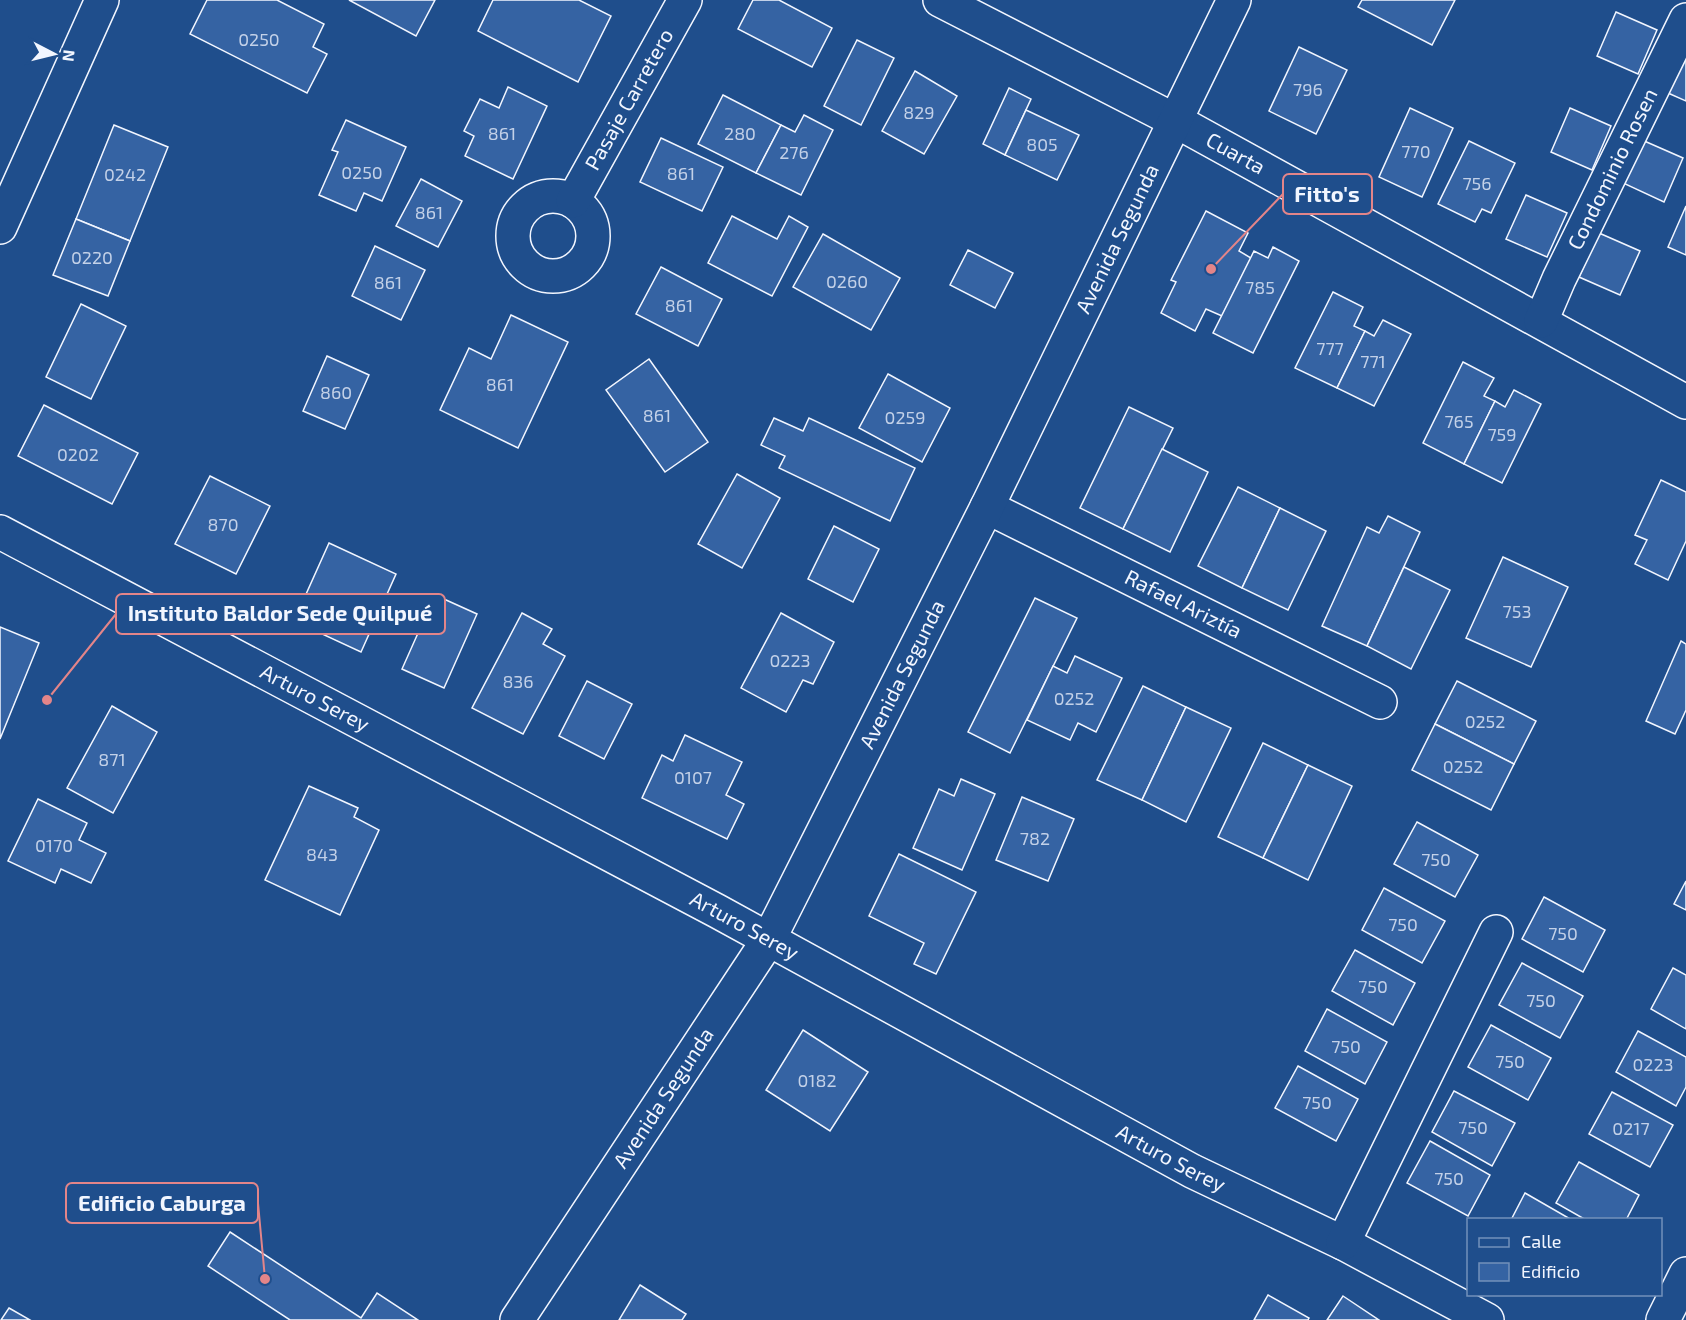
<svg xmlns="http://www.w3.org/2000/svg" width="1686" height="1320" viewBox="0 0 1686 1320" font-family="'Exo 2',sans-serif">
	<rect width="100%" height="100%" fill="#1f4e8c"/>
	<g fill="#3563a3" stroke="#f2f6ff" stroke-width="1.5">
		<polygon points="207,0 277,0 324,24 313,47 327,54 307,93 190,34"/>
		<polygon points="349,0 435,0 416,36"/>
		<polygon points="493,0 579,0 611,16 578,82 478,31"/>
		<polygon points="753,0 779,0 832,28 812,67 738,29"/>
		<polygon points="1362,0 1455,0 1432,45 1358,7"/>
		<polygon points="1616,12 1657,30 1638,74 1597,56"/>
		<polygon points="857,40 894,58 861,125 824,106"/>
		<polygon points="1299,47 1347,70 1316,134 1269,111"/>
		<polygon points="1686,52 1686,101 1668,93"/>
		<polygon points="915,71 957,96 924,154 882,131"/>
		<polygon points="508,87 547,106 513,179 465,156 474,136 464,131 480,99 499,108"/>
		<polygon points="1009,88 1031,99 1005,155 983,144"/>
		<polygon points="723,95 781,125 756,173 698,144"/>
		<polygon points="1410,108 1453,128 1422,197 1379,177"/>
		<polygon points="1570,108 1611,126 1592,170 1551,152"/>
		<polygon points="1026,110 1079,135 1057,180 1005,155"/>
		<polygon points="804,115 833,130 801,195 756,173 781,125 795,132"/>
		<polygon points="346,120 406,147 382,201 364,193 356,211 319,195 338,152 332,150"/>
		<polygon points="114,125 168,147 130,241 76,219"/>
		<polygon points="661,138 723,167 702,211 640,182"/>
		<polygon points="1642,140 1683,158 1664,202 1623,183"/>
		<polygon points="1469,141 1515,163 1491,213 1482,209 1475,222 1438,204"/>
		<polygon points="421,179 462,201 438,247 396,226"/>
		<polygon points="1526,195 1567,213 1547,257 1506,239"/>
		<polygon points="1686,206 1686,255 1668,247"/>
		<polygon points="1206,211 1248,233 1239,251 1251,258 1222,316 1206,309 1195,331 1161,313 1176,282 1171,280"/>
		<polygon points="732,216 777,239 789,216 808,227 772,296 708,263"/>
		<polygon points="76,219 130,241 108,296 53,275"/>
		<polygon points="1599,233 1640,251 1620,295 1579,277"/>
		<polygon points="823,234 900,278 871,330 793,287"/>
		<polygon points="375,246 425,270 401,320 352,296"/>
		<polygon points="1273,247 1299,261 1253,353 1213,333 1254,251 1268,258"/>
		<polygon points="968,250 1013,273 995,308 950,285"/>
		<polygon points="661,267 722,299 698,346 636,314"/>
		<polygon points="1333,292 1363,307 1354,326 1365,331 1337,388 1295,368"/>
		<polygon points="81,304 126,326 91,399 46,377"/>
		<polygon points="511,315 568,342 518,448 440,410 469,348 491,359"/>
		<polygon points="1383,320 1411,334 1374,406 1337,388 1365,331 1374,336"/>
		<polygon points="327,356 369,375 345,429 303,411"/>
		<polygon points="649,359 708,442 665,472 606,390"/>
		<polygon points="1463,362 1494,378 1484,396 1495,401 1464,464 1423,443"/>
		<polygon points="888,374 950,408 922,462 859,428"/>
		<polygon points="1514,390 1541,404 1502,483 1464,464 1495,401 1505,407"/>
		<polygon points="44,405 138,453 112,504 18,456"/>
		<polygon points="1129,407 1173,428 1123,529 1080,508"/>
		<polygon points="774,418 803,431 809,418 915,468 890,521 779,468 785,456 761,445"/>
		<polygon points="1162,449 1208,472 1170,552 1123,529"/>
		<polygon points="737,474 780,498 742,568 698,544"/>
		<polygon points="210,476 270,506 236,574 175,544"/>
		<polygon points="1661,480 1686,492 1686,541 1668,580 1635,564 1647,540 1635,535"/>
		<polygon points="1238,487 1280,508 1242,588 1198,566"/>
		<polygon points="1280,508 1326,531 1288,610 1242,588"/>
		<polygon points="1388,516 1420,532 1367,646 1322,626 1367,527 1379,533"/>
		<polygon points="834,526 879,549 853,602 808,579"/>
		<polygon points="329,543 396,574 361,652 294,621"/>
		<polygon points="1503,557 1568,587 1531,667 1466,638"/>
		<polygon points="1404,567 1450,590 1411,669 1367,646"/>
		<polygon points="435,595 477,614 444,688 402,669"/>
		<polygon points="1035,598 1077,618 1010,753 968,732"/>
		<polygon points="522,613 552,629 543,644 565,656 523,734 472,708"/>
		<polygon points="781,613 834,642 813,684 803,680 786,712 741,688"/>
		<polygon points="0,627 39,643 0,739"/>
		<polygon points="1681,641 1686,644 1686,710 1675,734 1646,721"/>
		<polygon points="1075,656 1122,678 1096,732 1078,723 1070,740 1027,720 1053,666 1067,673"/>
		<polygon points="587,681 632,704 604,759 559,736"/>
		<polygon points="1457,681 1536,721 1514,764 1435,724"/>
		<polygon points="1143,686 1186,707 1142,800 1097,780"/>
		<polygon points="112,706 157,732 113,813 67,788"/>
		<polygon points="1186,707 1231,728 1186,822 1142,800"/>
		<polygon points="1435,724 1514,764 1491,810 1412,770"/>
		<polygon points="685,735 742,762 726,795 744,804 727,839 642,798 662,755 673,761"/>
		<polygon points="1263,743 1308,765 1263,858 1218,837"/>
		<polygon points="1308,765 1352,786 1308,880 1263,858"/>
		<polygon points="961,779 995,794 962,870 913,848 939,789 954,796"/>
		<polygon points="309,786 358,808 354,817 379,830 340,915 265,880"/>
		<polygon points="1022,797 1074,819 1048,881 996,860"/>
		<polygon points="38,799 87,823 79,840 106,853 91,883 61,869 55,883 8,861"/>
		<polygon points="1417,822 1478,855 1455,897 1394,864"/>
		<polygon points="899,854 976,892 936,974 914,964 924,943 869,916"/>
		<polygon points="1686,881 1686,910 1674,904"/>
		<polygon points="1384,888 1445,921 1422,963 1362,930"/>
		<polygon points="1544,897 1605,930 1583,972 1522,939"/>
		<polygon points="1355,950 1415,983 1393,1025 1332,991"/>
		<polygon points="1522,963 1583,996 1560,1038 1499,1005"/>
		<polygon points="1673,968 1686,975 1686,1029 1651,1009"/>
		<polygon points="1327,1009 1387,1042 1365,1084 1305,1051"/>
		<polygon points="1491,1025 1551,1058 1528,1100 1468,1067"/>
		<polygon points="803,1030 868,1072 830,1131 766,1090"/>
		<polygon points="1638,1031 1686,1057 1686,1087 1676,1106 1616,1072"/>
		<polygon points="1298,1066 1358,1099 1336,1141 1275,1108"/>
		<polygon points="1454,1091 1515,1123 1492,1166 1432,1132"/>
		<polygon points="1612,1092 1673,1125 1650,1167 1589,1134"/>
		<polygon points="1430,1141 1490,1175 1468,1216 1407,1183"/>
		<polygon points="1579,1162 1639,1195 1626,1220 1586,1220 1556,1203"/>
		<polygon points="1525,1193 1572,1220 1511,1220"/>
		<polygon points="230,1232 361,1318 377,1293 418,1320 290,1320 208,1266"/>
		<polygon points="640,1285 686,1314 682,1320 619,1320"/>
		<polygon points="1268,1295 1309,1318 1308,1320 1254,1320"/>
		<polygon points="1343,1296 1379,1320 1327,1320"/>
		<polygon points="9,1308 30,1320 1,1320"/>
	</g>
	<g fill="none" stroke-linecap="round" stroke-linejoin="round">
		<g stroke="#f2f6ff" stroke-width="36">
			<g id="minor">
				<path id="s1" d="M 940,0 L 1176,121 L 1686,402"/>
				<circle cx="553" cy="236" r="40"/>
				<path id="s2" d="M 573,201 L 685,0"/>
				<path id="s3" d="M 1541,321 L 1559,279 L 1686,20"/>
				<path id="s4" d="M 987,507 L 1380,702"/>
				<path id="s5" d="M 0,532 L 717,911 L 1192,1171 L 1343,1243 L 1487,1320"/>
				<polyline points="1343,1243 1496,932"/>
				<path id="s6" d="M 517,1320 L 769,939 L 987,507 L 1234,0"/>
				<polyline points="1663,1320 1686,1274"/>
			</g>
		</g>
		<g stroke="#f2f6ff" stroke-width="36">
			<polyline id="primary" points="0,227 102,0"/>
		</g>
		<use href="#minor" stroke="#1f4e8c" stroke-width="33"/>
		<use href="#primary" stroke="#1f4e8c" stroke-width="33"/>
	</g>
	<g text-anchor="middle" stroke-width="4.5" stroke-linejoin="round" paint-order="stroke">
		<g font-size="18" fill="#c3d1e8">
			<text x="259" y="46">0250</text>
			<text x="1308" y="96">796</text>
			<text x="919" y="119">829</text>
			<text x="502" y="140">861</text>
			<text x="740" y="140">280</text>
			<text x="1042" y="151">805</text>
			<text x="1416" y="158">770</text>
			<text x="794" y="159">276</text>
			<text x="362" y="179">0250</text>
			<text x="681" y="180">861</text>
			<text x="125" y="181">0242</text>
			<text x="1477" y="190">756</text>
			<text x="429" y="219">861</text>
			<text x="92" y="264">0220</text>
			<text x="847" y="288">0260</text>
			<text x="388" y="289">861</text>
			<text x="1260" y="294">785</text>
			<text x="679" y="312">861</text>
			<text x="1330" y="355">777</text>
			<text x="1373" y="368">771</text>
			<text x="500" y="391">861</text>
			<text x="336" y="399">860</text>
			<text x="657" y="422">861</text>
			<text x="905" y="424">0259</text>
			<text x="1459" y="428">765</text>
			<text x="1502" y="441">759</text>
			<text x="78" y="461">0202</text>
			<text x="223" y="531">870</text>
			<text x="1517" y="618">753</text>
			<text x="790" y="667">0223</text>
			<text x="518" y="688">836</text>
			<text x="1074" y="705">0252</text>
			<text x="1485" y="728">0252</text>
			<text x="112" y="766">871</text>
			<text x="1463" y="773">0252</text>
			<text x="693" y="784">0107</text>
			<text x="1035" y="845">782</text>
			<text x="54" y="852">0170</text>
			<text x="322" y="861">843</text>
			<text x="1436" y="866">750</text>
			<text x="1403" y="931">750</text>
			<text x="1563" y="940">750</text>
			<text x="1373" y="993">750</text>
			<text x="1541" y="1007">750</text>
			<text x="1346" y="1053">750</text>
			<text x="1510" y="1068">750</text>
			<text x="1653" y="1071">0223</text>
			<text x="817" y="1087">0182</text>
			<text x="1317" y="1109">750</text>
			<text x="1473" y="1134">750</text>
			<text x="1631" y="1135">0217</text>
			<text x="1449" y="1185">750</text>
		</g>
		<g font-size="21" fill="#f2f6ff" stroke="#1f4e8c">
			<text dy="7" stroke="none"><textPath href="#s2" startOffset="116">Pasaje Carretero</textPath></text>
			<text dy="7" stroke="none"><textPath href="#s1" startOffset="333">Cuarta</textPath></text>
			<text dy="7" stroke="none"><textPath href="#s3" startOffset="168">Condominio Rosen</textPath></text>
			<text dy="7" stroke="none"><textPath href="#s6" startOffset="1239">Avenida Segunda</textPath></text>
			<text dy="7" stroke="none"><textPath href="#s4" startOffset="219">Rafael Ariztía</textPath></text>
			<text dy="7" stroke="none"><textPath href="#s6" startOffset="753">Avenida Segunda</textPath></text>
			<text dy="7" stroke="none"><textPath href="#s5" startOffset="356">Arturo Serey</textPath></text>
			<text dy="7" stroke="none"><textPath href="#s5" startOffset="842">Arturo Serey</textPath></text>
			<text dy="7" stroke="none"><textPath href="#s6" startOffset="266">Avenida Segunda</textPath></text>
			<text dy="7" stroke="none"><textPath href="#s5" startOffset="1328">Arturo Serey</textPath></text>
		</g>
	</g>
	<path fill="none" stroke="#e38589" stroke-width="2" d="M1211 269L1283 194M47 700L116 614M265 1279L258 1203"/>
	<g fill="#e38589" stroke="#1f4e8c" stroke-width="2">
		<circle cx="1211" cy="269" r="6"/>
		<circle cx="47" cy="700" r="6"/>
		<circle cx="265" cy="1279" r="6"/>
	</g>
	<g fill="#1f4e8c" stroke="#e38589" stroke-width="2">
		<rect x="1283" y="174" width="89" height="40" rx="6"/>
		<rect x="116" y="594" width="329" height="40" rx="6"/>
		<rect x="66" y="1183" width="192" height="40" rx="6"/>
	</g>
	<g font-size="22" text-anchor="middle" font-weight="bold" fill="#f2f6ff">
		<text x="1327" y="202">Fitto's</text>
		<text x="280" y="621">Instituto Baldor Sede Quilpué</text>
		<text x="162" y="1211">Edificio Caburga</text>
	</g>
	<rect x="1467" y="1218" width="195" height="78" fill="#1f4e8c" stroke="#7391ba" stroke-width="1.5"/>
	<rect x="1479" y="1238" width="30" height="9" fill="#1f4e8c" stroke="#7391ba" stroke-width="1.5"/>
	<text x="1521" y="1248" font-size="18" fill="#f2f6ff">Calle</text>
	<rect x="1479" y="1263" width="30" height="18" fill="#3563a3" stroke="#7391ba" stroke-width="1.5"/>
	<text x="1521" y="1278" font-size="18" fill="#f2f6ff">Edificio</text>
	<g transform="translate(54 54) rotate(97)" stroke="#1f4e8c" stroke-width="4.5" paint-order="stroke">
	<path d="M0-4.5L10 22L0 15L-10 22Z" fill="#f2f6ff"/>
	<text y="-9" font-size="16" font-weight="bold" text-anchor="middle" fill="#f2f6ff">N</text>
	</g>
</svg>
